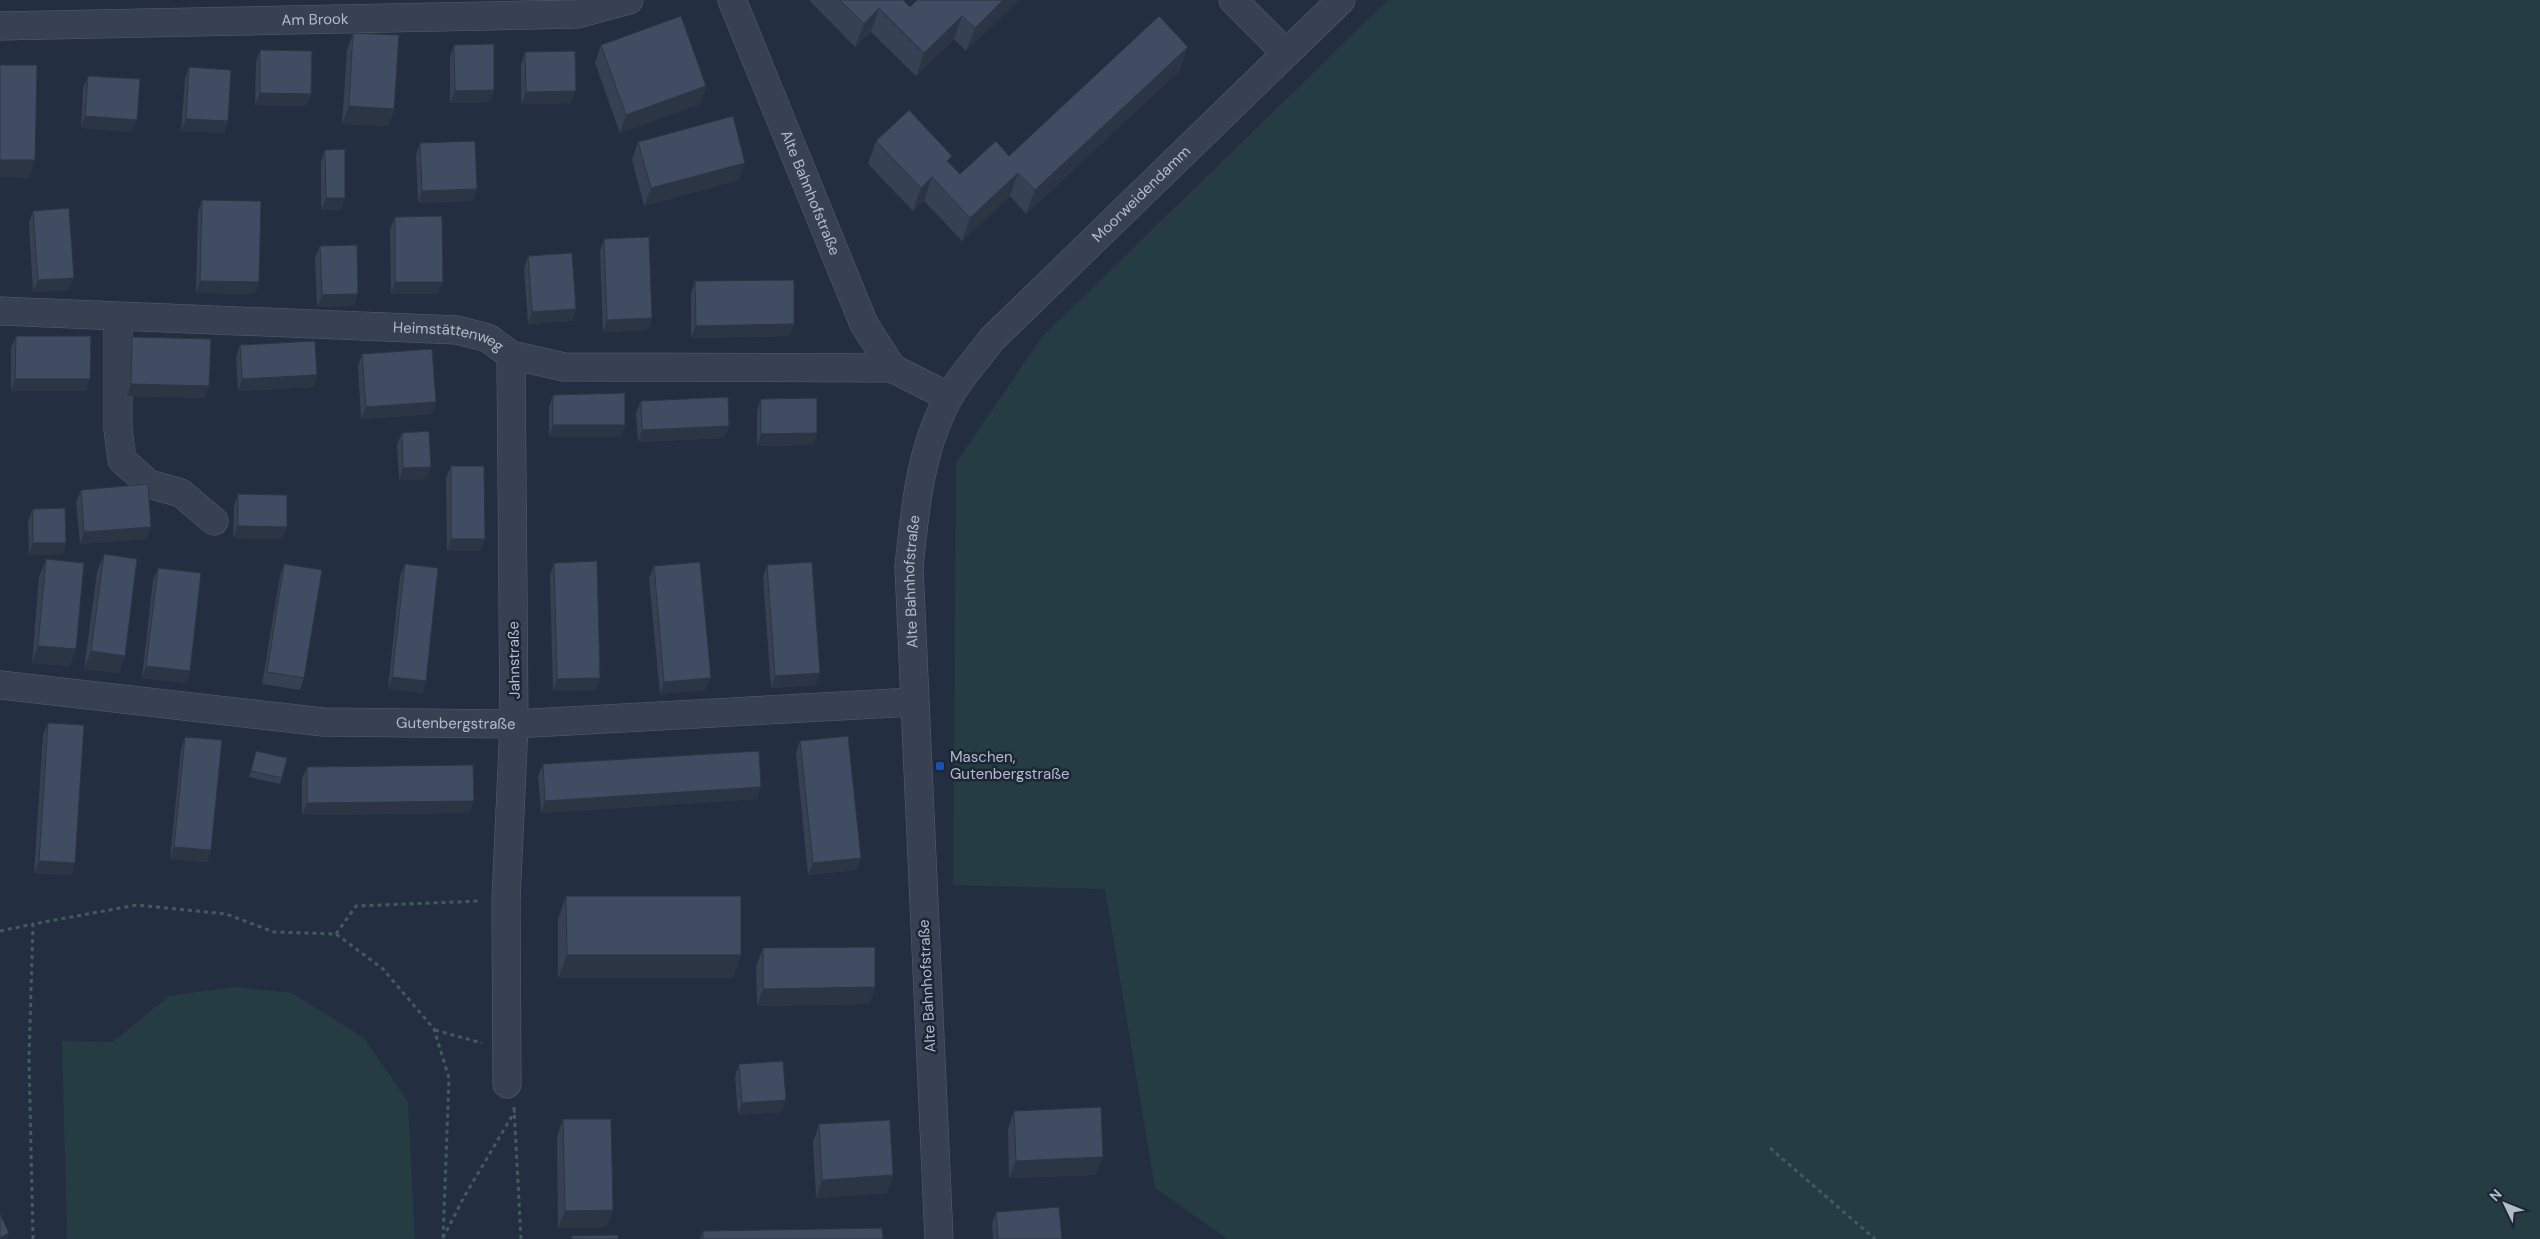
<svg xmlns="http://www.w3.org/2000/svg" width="2540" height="1239" viewBox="0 0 2540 1239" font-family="'DM Sans',sans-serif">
	<rect width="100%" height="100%" fill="#232f41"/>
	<g fill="#253d42">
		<polygon points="1388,0 2540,0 2540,1239 1228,1239 1155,1188 1105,889 953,885 956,463 1042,337"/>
		<polygon points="234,987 292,993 364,1038 408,1102 415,1239 67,1239 62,1041 113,1042 169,996"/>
	</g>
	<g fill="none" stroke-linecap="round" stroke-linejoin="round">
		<g stroke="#565f6e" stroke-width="29">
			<g id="minor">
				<path id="s1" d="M 732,0 L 864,324 L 892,368 L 949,397"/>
				<polyline points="1233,0 1286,53"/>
				<path id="s2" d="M 0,26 L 577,14 L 629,0"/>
				<path id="s3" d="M 0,311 L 457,330 L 488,338 L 511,355 L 564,367 L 892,368"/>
				<polyline points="118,317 118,429 122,460 149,484 181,493 214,521"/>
				<path id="s4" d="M 0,685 L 323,722 L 514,724 L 913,702"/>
				<polyline points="507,1084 506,900 514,724 511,355"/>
				<path id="s5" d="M 939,1239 L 909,567 C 915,509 920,449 949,397 C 960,377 978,358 992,339 L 1341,0"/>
			</g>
		</g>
		<g stroke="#445a5f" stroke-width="3" stroke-dasharray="4 4" stroke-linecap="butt">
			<polyline points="0,931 33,924"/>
			<polyline points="336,934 356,906 480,901"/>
			<polyline points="435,1030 482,1043"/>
			<polyline points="514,1107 521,1239"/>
			<polyline points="1770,1148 1875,1239"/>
			<polyline points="443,1238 464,1197 515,1111"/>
			<polyline points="33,1239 29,1058 33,924 137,905 226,914 274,932 336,934 383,969 434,1029 449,1078 443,1239"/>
		</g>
		<use href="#minor" stroke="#384151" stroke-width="28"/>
	</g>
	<g fill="#364153">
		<polygon points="809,0 903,0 910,7 917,0 1018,0 966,51 954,39 916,76 871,32 855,47"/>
		<polygon points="353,33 394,109 388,126 342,124 347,50"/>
		<polygon points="454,45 494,90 490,102 450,103 450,57"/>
		<polygon points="601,45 706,86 700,104 620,133 595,63"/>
		<polygon points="260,50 311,94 306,106 255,105 256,62"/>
		<polygon points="525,52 571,103 521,104 521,64"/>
		<polygon points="189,67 228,121 224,133 181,131 185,79"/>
		<polygon points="1180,70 1026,214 1010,196 962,241 924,201 913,211 868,164 876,141 950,163 960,174 1009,156"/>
		<polygon points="88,76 132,132 81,128 83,88"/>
		<polygon points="638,142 739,180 644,206 632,160"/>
		<polygon points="420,143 477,189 472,201 418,203 416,155"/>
		<polygon points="325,150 345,198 341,210 321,210 321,162"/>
		<polygon points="202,200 255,294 196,293 198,212"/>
		<polygon points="33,211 69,290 33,292 29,223"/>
		<polygon points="395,217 438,294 391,294 390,229"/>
		<polygon points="604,239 652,318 648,330 603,332 600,251"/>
		<polygon points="320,246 354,306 317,307 315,258"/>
		<polygon points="528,256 576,309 572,321 528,324 524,268"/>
		<polygon points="695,281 790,336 691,338 691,293"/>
		<polygon points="16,336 86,391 11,391 11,348"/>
		<polygon points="132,337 209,386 205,398 127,396 128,349"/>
		<polygon points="240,345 317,375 313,387 238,391 236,357"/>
		<polygon points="362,354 436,402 432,414 361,419 358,366"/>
		<polygon points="553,395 625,425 621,437 549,437 549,407"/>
		<polygon points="761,399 817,433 813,445 757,446 757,411"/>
		<polygon points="641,401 729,426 724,438 638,442 636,413"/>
		<polygon points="402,433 431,467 427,479 399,480 397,445"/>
		<polygon points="451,466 480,551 447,551 446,478"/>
		<polygon points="81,490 147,539 80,544 76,502"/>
		<polygon points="238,494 282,539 233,538 234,506"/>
		<polygon points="33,509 66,543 62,555 29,555 28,521"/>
		<polygon points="104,554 125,656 118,673 84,669 97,572"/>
		<polygon points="46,559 70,666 32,663 39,577"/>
		<polygon points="554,563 600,678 596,690 553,691 550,575"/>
		<polygon points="284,564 304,678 300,690 262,684 280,576"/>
		<polygon points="405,564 426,681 422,693 388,689 400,576"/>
		<polygon points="767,565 820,673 815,685 771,688 763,577"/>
		<polygon points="654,566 706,690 660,694 649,578"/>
		<polygon points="158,568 190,671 186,683 142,678 153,580"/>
		<polygon points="48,723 75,863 71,875 34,873 43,735"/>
		<polygon points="185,737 211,850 207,862 170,859 181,749"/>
		<polygon points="800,741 861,858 856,870 808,875 796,753"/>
		<polygon points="256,751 282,778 280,784 249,777"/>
		<polygon points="543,764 757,799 541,813 538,776"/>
		<polygon points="307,767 474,801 469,813 302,815 302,779"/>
		<polygon points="566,896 741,955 733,978 558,978 558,919"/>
		<polygon points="763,948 875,987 869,1004 757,1006 756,966"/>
		<polygon points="739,1064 782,1112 738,1115 735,1076"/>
		<polygon points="1014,1111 1096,1175 1009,1178 1008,1129"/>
		<polygon points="563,1119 613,1210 606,1227 558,1228 557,1137"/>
		<polygon points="819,1124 893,1175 887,1193 816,1198 813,1142"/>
		<polygon points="996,1212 1062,1239 993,1239 992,1224"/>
		<polygon points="703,1231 883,1239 700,1239"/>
	</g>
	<g fill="#2c3544">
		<polygon points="1003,0 1018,0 966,51 975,28"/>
		<polygon points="879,8 871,32 855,47 864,24"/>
		<polygon points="962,16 954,39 916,76 924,53"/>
		<polygon points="1188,47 1180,70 1026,214 1035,190"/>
		<polygon points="706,86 700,104 620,133 626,115"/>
		<polygon points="494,90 490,102 450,103 455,91"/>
		<polygon points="576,91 571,103 521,104 526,92"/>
		<polygon points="260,93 311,94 306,106 255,105"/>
		<polygon points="349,106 394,109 388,126 342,124"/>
		<polygon points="85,116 137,120 132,132 81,128"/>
		<polygon points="186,119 228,121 224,133 181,131"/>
		<polygon points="0,160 35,160 29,178 0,177"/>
		<polygon points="745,163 739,180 644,206 651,188"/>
		<polygon points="1018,173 1010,196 962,241 970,218"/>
		<polygon points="932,177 924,201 913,211 921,188"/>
		<polygon points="477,189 472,201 418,203 422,191"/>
		<polygon points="326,198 345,198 341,210 321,210"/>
		<polygon points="74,278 69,290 33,292 38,280"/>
		<polygon points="200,281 259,282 255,294 196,293"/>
		<polygon points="395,282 443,282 438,294 391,294"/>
		<polygon points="358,294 354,306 317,307 322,295"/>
		<polygon points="576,309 572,321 528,324 532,312"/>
		<polygon points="652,318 648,330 603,332 607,320"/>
		<polygon points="794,324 790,336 691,338 696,326"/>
		<polygon points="317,375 313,387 238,391 242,379"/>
		<polygon points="15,379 90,379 86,391 11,391"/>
		<polygon points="131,384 209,386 205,398 127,396"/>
		<polygon points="436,402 432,414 361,419 366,407"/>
		<polygon points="553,425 625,425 621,437 549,437"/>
		<polygon points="729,426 724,438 638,442 642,430"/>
		<polygon points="817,433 813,445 757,446 761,434"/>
		<polygon points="431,467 427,479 399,480 403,468"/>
		<polygon points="238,526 287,527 282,539 233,538"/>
		<polygon points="151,527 147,539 80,544 84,532"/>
		<polygon points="451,539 485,539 480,551 447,551"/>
		<polygon points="33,543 66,543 62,555 29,555"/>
		<polygon points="38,646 76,649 70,666 32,663"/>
		<polygon points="91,651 125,656 118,673 84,669"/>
		<polygon points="146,666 190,671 186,683 142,678"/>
		<polygon points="820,673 815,685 771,688 775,676"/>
		<polygon points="392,677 426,681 422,693 388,689"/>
		<polygon points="600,678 596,690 553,691 557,679"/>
		<polygon points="711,678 706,690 660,694 664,682"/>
		<polygon points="761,787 757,799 541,813 545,801"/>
		<polygon points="474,801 469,813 302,815 307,803"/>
		<polygon points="174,847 211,850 207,862 170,859"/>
		<polygon points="861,858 856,870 808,875 813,863"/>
		<polygon points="39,861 75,863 71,875 34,873"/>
		<polygon points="567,955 741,955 733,978 558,978"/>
		<polygon points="875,987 869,1004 757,1006 763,989"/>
		<polygon points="786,1100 782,1112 738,1115 742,1103"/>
		<polygon points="1103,1157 1096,1175 1009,1178 1016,1161"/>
		<polygon points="893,1175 887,1193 816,1198 822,1180"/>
		<polygon points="613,1210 606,1227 558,1228 565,1211"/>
		<polygon points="9,1233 7,1239 0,1239 0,1238"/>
	</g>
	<g fill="#3f4c61" stroke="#2c3544">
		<polygon points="840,0 903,0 910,7 917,0 1003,0 975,28 962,16 924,53 879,8 864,24"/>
		<polygon points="681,16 706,86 626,115 601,45"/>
		<polygon points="1159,16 1188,47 1035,190 1018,173 970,218 932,177 921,188 876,141 909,110 952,156 947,161 960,174 996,141 1009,156"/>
		<polygon points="353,33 399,35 394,109 349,106"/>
		<polygon points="494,44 494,90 455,91 454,45"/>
		<polygon points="260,50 312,51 311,94 260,93"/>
		<polygon points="575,51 576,91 526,92 525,52"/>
		<polygon points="0,65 37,65 35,160 0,160"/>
		<polygon points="189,67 231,70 228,121 186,119"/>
		<polygon points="88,76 140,79 137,120 85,116"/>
		<polygon points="733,116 745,163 651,188 638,142"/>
		<polygon points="475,141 477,189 422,191 420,143"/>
		<polygon points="345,149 345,198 326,198 325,150"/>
		<polygon points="202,200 261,201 259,282 200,281"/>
		<polygon points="69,208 74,278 38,280 33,211"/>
		<polygon points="442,216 443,282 395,282 395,217"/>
		<polygon points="649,237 652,318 607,320 604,239"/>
		<polygon points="357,245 358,294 322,295 320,246"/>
		<polygon points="572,253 576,309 532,312 528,256"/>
		<polygon points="794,280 794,324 696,326 695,281"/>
		<polygon points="16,336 91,336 90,379 15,379"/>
		<polygon points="132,337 211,339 209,386 131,384"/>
		<polygon points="315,341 317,375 242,379 240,345"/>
		<polygon points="432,349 436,402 366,407 362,354"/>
		<polygon points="625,393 625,425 553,425 553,395"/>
		<polygon points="728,397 729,426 642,430 641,401"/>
		<polygon points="817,398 817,433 761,434 761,399"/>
		<polygon points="429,431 431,467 403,468 402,433"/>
		<polygon points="451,466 484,466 485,539 451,539"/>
		<polygon points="148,484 151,527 84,532 81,490"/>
		<polygon points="238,494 287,495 287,527 238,526"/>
		<polygon points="65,508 66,543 33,543 33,509"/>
		<polygon points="104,554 137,559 125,656 91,651"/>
		<polygon points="46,559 84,563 76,649 38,646"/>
		<polygon points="597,561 600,678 557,679 554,563"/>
		<polygon points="700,562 711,678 664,682 654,566"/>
		<polygon points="812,562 820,673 775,676 767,565"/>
		<polygon points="284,564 322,570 304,678 267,672"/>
		<polygon points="405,564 438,568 426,681 392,677"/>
		<polygon points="158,568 201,573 190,671 146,666"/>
		<polygon points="48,723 84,725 75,863 39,861"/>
		<polygon points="848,736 861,858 813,863 800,741"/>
		<polygon points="185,737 222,740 211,850 174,847"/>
		<polygon points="256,751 287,758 282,778 251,771"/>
		<polygon points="759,751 761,787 545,801 543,764"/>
		<polygon points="473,765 474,801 307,803 307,767"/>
		<polygon points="566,896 741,896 741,955 567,955"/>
		<polygon points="875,947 875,987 763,989 763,948"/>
		<polygon points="783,1061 786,1100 742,1103 739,1064"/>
		<polygon points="1101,1107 1103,1157 1016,1161 1014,1111"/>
		<polygon points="563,1119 611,1119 613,1210 565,1211"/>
		<polygon points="890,1120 893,1175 822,1180 819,1124"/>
		<polygon points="1059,1207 1062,1239 998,1239 996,1212"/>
		<polygon points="0,1214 9,1233 0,1238"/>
		<polygon points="882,1228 883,1239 703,1239 703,1231"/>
		<polygon points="618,1235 618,1239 572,1239 572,1236"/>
	</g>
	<rect fill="#1a4fb4" stroke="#1d2636" stroke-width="2" x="935" y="761" width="10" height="10" rx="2.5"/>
	<g text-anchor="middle" stroke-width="5" stroke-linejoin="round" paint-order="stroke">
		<g font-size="15" fill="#b4bccb" stroke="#1d2636">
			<text dy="5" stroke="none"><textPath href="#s2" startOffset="315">Am Brook</textPath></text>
			<text dy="5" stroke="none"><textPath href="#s1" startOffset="208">Alte Bahnhofstraße</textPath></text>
			<text dy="5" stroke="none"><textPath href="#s5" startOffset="1129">Moorweidendamm</textPath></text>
			<text dy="5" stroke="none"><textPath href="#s3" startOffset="450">Heimstättenweg</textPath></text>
			<text dy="5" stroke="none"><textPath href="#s5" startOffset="658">Alte Bahnhofstraße</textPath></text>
			<text transform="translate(514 660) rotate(-91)" y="5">Jahnstraße</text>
			<text dy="5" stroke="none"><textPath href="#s4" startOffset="458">Gutenbergstraße</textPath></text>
			<text transform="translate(927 986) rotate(-93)" y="5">Alte Bahnhofstraße</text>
		</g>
		<g font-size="15" fill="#b4bccb" stroke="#1d2636" text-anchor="start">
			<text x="950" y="762">Maschen,<tspan x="950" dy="17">Gutenbergstraße</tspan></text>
		</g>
	</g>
	<g transform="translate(2505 1204) rotate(313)" stroke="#1d2636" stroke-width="4" paint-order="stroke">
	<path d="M0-4L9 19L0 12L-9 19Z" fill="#b4bccb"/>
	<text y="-8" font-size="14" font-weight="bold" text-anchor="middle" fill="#b4bccb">N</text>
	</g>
</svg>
